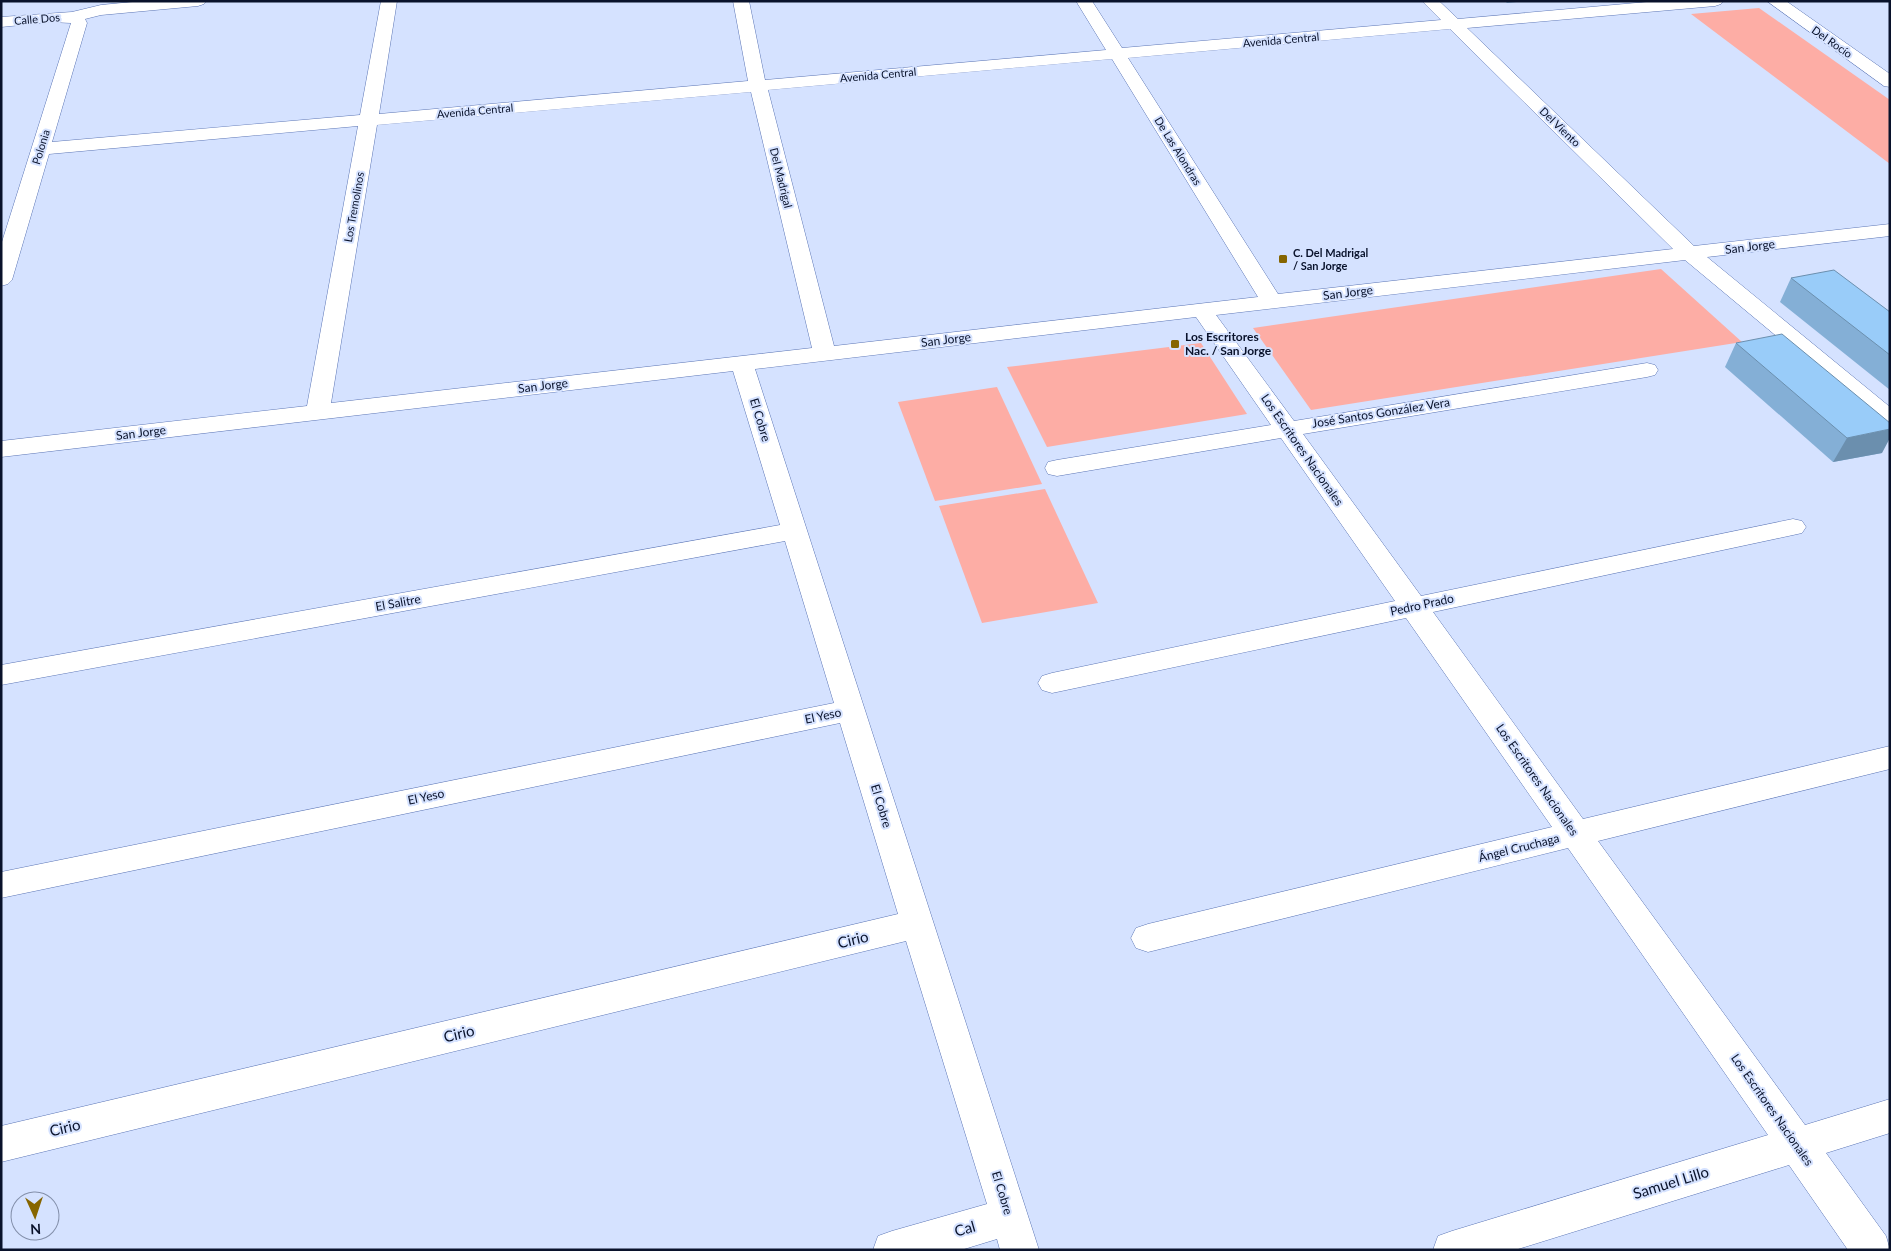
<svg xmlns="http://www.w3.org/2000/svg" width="1891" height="1251" viewBox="0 0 1891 1251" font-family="Lato,sans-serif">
	<rect width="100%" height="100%" fill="#d5e2ff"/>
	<g fill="#fdada5">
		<polygon points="1759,8 1890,100 1890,164 1691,14"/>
		<polygon points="1661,269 1742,342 1311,410 1253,328"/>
		<polygon points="1201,343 1247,414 1047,447 1007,367"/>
		<polygon points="997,387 1042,484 935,501 898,402"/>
		<polygon points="1045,489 1098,603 982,623 939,506"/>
	</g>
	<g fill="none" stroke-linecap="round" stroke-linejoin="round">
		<g stroke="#5b75b5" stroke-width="1">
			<g id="minor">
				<path d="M 143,1 L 206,1 L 204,4 L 198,6 L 101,15 L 85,19 L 87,23 L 52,142 L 360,115 L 381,1 L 397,1 L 379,114 L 748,81 L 733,1 L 749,1 L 765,80 L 1106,50 L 1076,1 L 1092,1 L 1122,48 L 1441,20 L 1422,1 L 1439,1 L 1458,19 L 1658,1 L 1723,1 L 1721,4 L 1715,6 L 1467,28 L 1694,246 L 1890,224 L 1890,236 L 1707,257 L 1890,407 L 1890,426 L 1882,424 L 1685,260 L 1216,315 L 1294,421 L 1647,363 L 1655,365 L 1658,370 L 1655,375 L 1647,377 L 1303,434 L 1421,596 L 1793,519 L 1802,521 L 1806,527 L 1802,533 L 1793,535 L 1433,612 L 1583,819 L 1890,746 L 1890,769 L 1598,841 L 1805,1125 L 1890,1099 L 1890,1133 L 1826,1153 L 1886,1236 L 1890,1250 L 1848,1250 L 1789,1165 L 1515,1250 L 1433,1250 L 1438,1236 L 1452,1231 L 1768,1135 L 1568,848 L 1148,952 L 1136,948 L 1131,938 L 1136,928 L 1148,924 L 1552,827 L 1406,618 L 1052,693 L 1042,690 L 1038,683 L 1042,676 L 1052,673 L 1395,601 L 1281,438 L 1057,476 L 1048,474 L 1045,468 L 1048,462 L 1057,460 L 1271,425 L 1196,317 L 755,369 L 1039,1250 L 1000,1250 L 997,1239 L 961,1250 L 873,1250 L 878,1236 L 892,1231 L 987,1204 L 906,941 L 1,1162 L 1,1126 L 898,914 L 840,723 L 1,898 L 1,872 L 834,703 L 785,541 L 1,685 L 1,665 L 780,525 L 733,371 L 1,457 L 1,441 L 307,406 L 358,126 L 49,154 L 12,280 L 8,284 L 1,286 L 1,245 L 71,23 L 51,22 L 1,27 L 1,17 L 72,12 L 101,5 ZM 1450,29 L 1673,249 L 1278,294 L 1128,58 ZM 1112,59 L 1258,297 L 834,346 L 768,90 ZM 751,92 L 812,348 L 331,403 L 377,125 Z"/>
				<polygon points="1767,1 1786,1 1890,74 1890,87 1884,86"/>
			</g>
		</g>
		<use href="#minor" fill="#fff" fill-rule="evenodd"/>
	</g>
	<g fill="#84afd6">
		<polygon points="1505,1 1527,1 1507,3"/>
		<polygon points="1791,278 1890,312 1890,390 1780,302"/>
		<polygon points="1736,343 1882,453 1833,462 1725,367"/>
	</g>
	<polygon fill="#6b8fae" points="1890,429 1890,438 1882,453 1833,462 1847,438"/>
	<g fill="#99ccf9" stroke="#6b8fae">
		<polygon points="1834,270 1890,312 1890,355 1791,278"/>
		<polygon points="1782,334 1890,423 1890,429 1847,438 1736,343"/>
	</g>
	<g fill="#866500" stroke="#d5e2ff" stroke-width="2">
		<rect x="1278" y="254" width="10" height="10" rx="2.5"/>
		<rect x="1170" y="339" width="10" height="10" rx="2.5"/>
	</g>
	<g text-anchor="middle" stroke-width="4" stroke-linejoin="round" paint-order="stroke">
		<g font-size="11" fill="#09122b" stroke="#d5e2ff">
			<text transform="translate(37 19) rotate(-5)" y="4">Calle Dos</text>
			<text transform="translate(1281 40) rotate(-5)" y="4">Avenida Central</text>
			<text transform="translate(1832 42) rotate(35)" y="4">Del Rocío</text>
			<text transform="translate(878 75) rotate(-5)" y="4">Avenida Central</text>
			<text transform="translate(475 111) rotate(-5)" y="4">Avenida Central</text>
			<text transform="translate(1560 127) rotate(44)" y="4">Del Viento</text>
			<text transform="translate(41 147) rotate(-73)" y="4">Polonia</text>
			<text transform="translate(1178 151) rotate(58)" y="4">De Las Alondras</text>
			<text transform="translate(781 178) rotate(76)" y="4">Del Madrigal</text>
			<text transform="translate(354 207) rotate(-80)" y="4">Los Tremolinos</text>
		</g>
		<g font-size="11" font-weight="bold" fill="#09122b" stroke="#d5e2ff" text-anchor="start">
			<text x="1293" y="257">C. Del Madrigal<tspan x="1293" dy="13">/ San Jorge</tspan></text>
		</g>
		<g font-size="12" fill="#09122b" stroke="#d5e2ff">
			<text transform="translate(1750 247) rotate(-7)" y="4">San Jorge</text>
			<text transform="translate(1348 293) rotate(-7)" y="4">San Jorge</text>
			<text transform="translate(946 340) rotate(-7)" y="4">San Jorge</text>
			<text transform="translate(543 386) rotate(-7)" y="4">San Jorge</text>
			<text transform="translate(1381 413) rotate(-9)" y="4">José Santos González Vera</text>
			<text transform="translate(760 420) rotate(73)" y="4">El Cobre</text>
			<text transform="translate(141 433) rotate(-7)" y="4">San Jorge</text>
			<text transform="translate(1302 450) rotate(55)" y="4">Los Escritores Nacionales</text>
			<text transform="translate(398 603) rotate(-10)" y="4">El Salitre</text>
			<text transform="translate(1422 605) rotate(-12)" y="4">Pedro Prado</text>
			<text transform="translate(823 716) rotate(-12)" y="4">El Yeso</text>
			<text transform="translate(1537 780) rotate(55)" y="4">Los Escritores Nacionales</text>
			<text transform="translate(426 797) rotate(-12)" y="4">El Yeso</text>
			<text transform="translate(881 806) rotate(73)" y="4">El Cobre</text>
			<text transform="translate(1519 848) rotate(-14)" y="4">Ángel Cruchaga</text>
			<text transform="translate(1772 1110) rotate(55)" y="4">Los Escritores Nacionales</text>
			<text transform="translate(1002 1193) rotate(73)" y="4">El Cobre</text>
		</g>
		<g font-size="12" font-weight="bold" fill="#09122b" stroke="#d5e2ff" text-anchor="start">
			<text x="1185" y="341">Los Escritores<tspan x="1185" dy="14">Nac. / San Jorge</tspan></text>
		</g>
		<g font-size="15" fill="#09122b" stroke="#d5e2ff">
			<text transform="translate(853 940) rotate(-13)" y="5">Cirio</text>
			<text transform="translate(459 1034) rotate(-13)" y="5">Cirio</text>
			<text transform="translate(65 1128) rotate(-13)" y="5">Cirio</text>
			<text transform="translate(1671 1183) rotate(-17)" y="5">Samuel Lillo</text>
			<text transform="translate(965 1229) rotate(-16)" y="5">Cal</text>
		</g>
	</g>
	<rect width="1891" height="1251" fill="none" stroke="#09122b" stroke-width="5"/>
	<g transform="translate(35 1216) rotate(177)"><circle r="24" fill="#d5e2ff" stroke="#838faa"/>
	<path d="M0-4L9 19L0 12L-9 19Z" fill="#866500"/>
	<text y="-8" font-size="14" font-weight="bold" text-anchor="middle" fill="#09122b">N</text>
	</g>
</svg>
